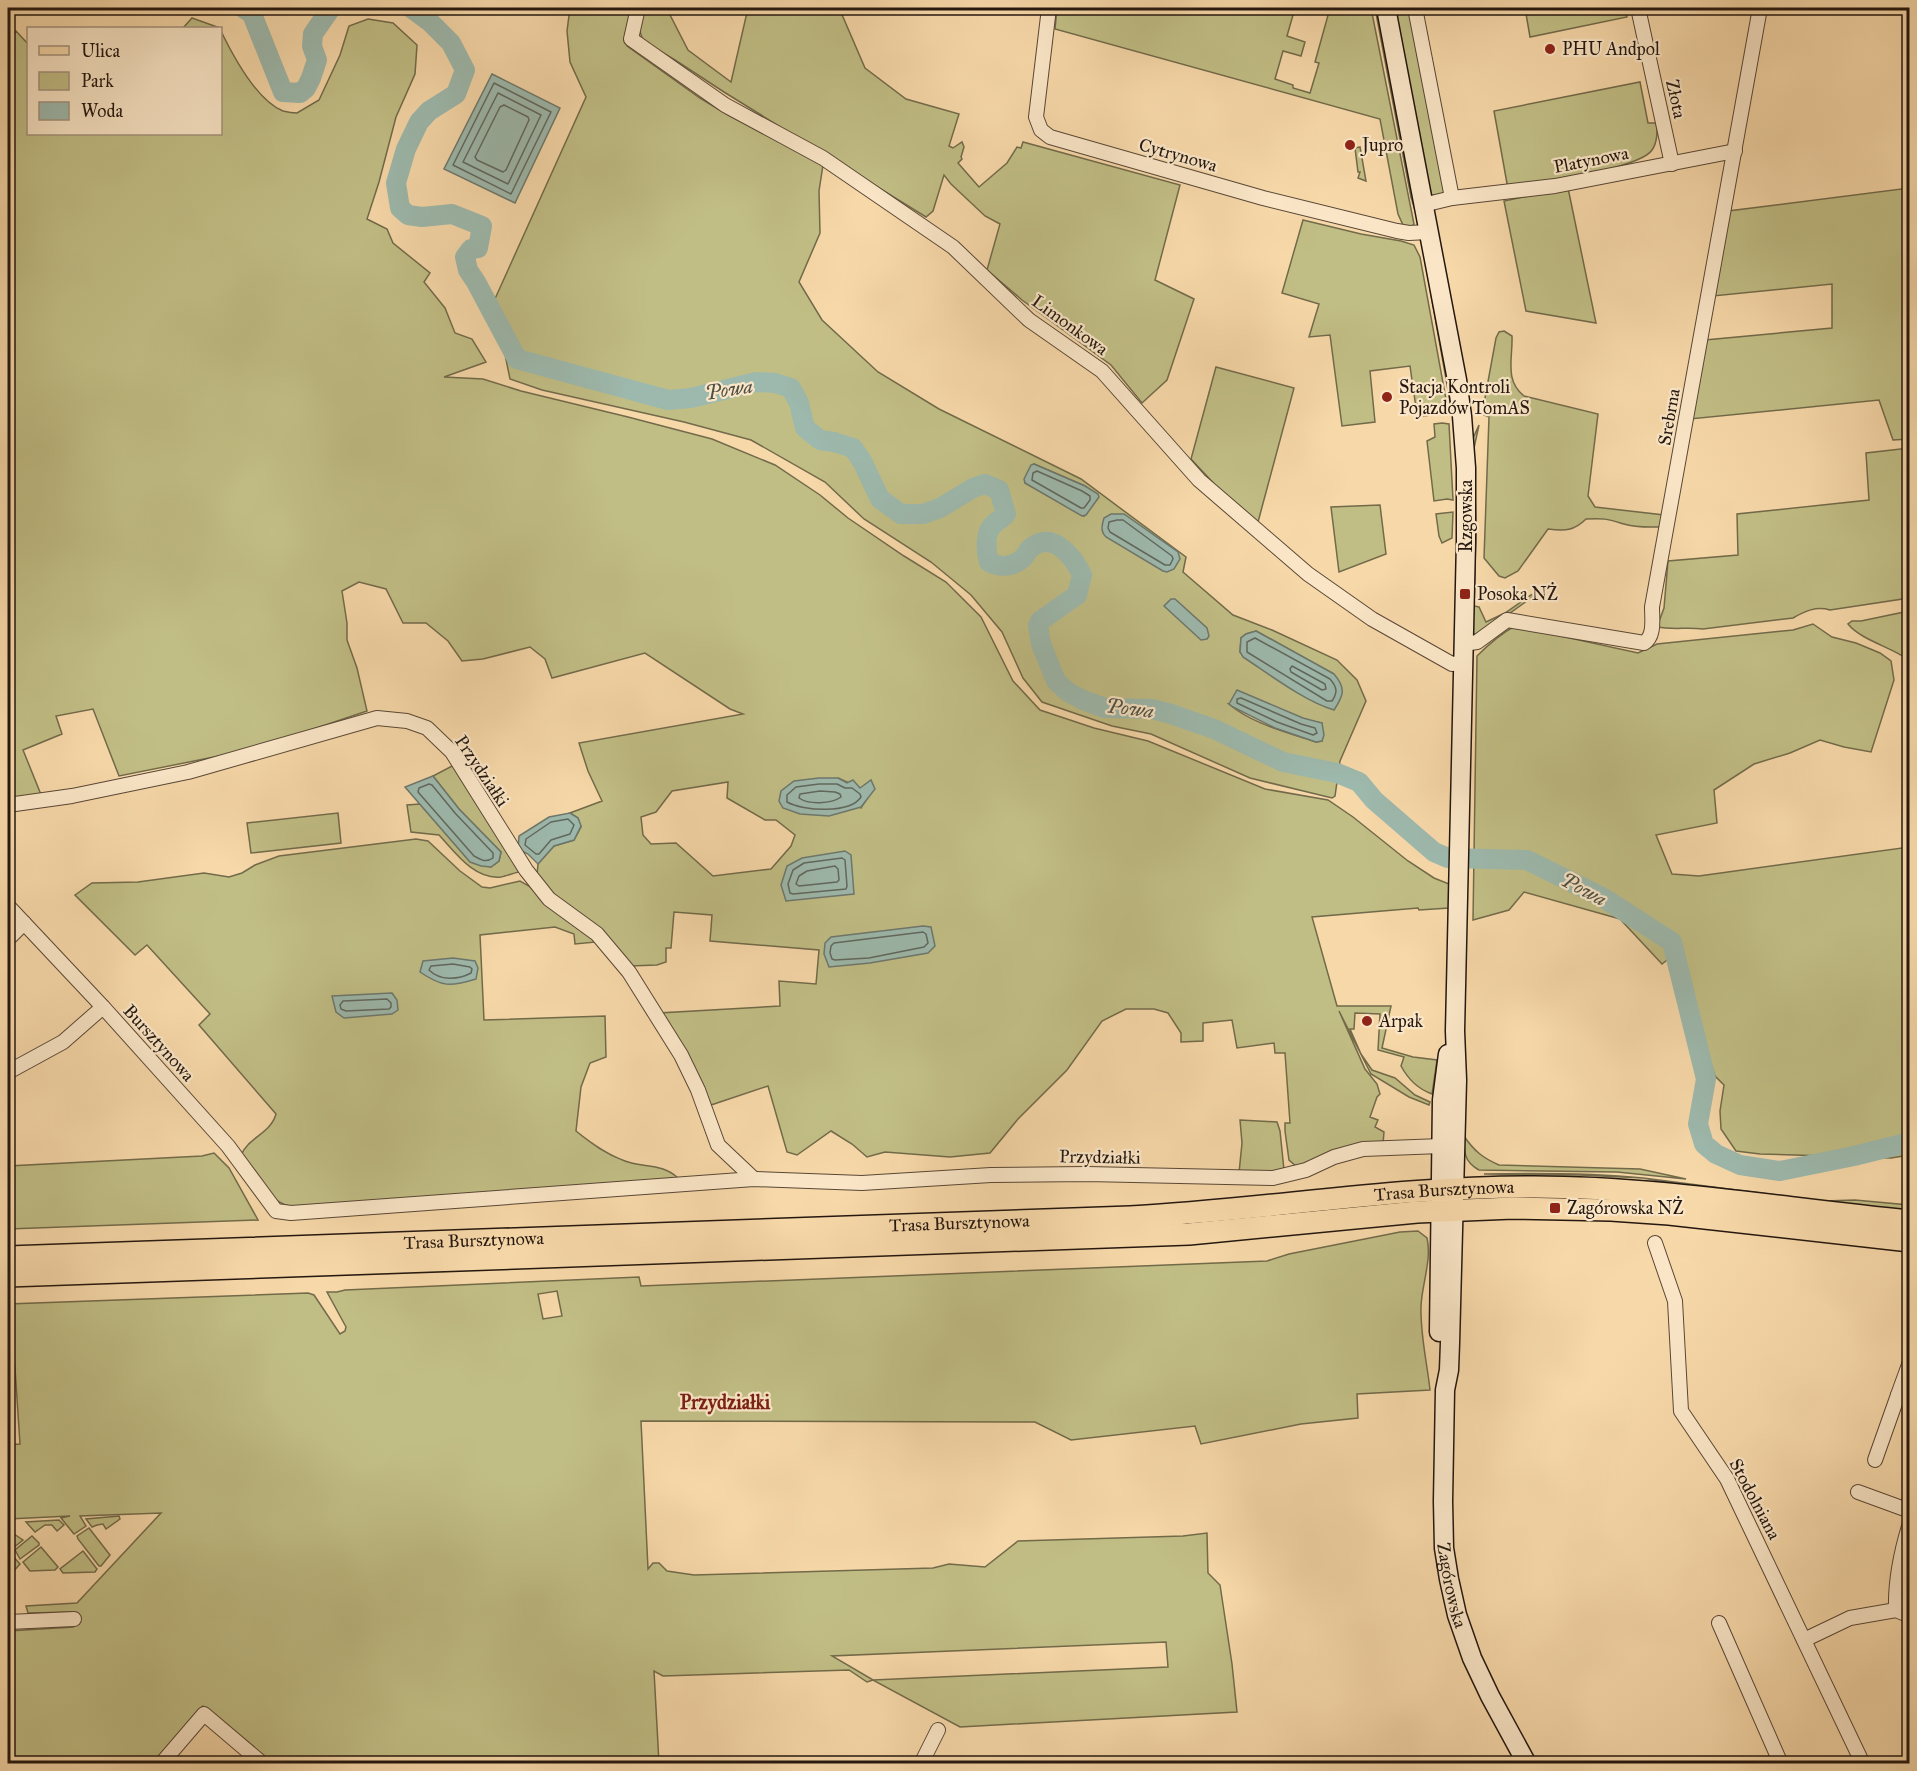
<svg xmlns="http://www.w3.org/2000/svg" width="1917" height="1771" viewBox="0 0 1917 1771" font-family="'IM FELL Great Primer',serif">
	<rect width="100%" height="100%" fill="#f7d8a9"/>
	<filter id="stains"><feTurbulence type="fractalNoise" baseFrequency=".00333" numOctaves="4"/><feColorMatrix values="0 0 0 0 .2 0 0 0 0 .09 0 0 0 0 .02 0 0 0 .5 -.17"/></filter>
	<radialGradient id="worn" r=".72"><stop offset=".6" stop-color="#630" stop-opacity="0"/><stop offset="1" stop-color="#630" stop-opacity=".3"/></radialGradient>
	<g fill="#c1be85" stroke="#726a4a" stroke-width="1.5" fill-rule="evenodd">
		<path d="M 570,8 L 635,8 L 627,46 L 700,98 L 728,115 L 823,165 L 819,191 L 820,233 L 799,282 L 822,320 L 878,372 L 939,409 L 1081,479 L 1186,557 L 1183,572 L 1233,615 L 1272,630 L 1337,660 L 1357,680 L 1366,701 L 1340,761 L 1335,796 L 1332,798 L 1250,778 L 1151,734 L 1112,726 L 1042,702 L 1023,678 L 1002,632 L 971,595 L 931,562 L 864,519 L 825,482 L 751,440 L 684,422 L 542,390 L 510,379 L 494,301 L 586,97 L 570,62 L 567,31 ZM 1034,464 L 1085,486 L 1084,516 L 1025,483 ZM 1256,631 L 1334,674 L 1240,652 L 1241,638 L 1246,634 ZM 1229,704 L 1322,723 L 1322,741 L 1316,742 C 1287,732 1252,724 1229,704 Z"/>
		<polygon points="642,8 661,8 669,13 688,50 731,82 748,8 841,8 840,10 865,68 906,99 959,114 949,146 953,148 962,142 964,147 961,157 962,159 958,163 979,187 1007,163 1017,147 1021,148 1023,142 1180,185 1155,280 1194,299 1167,380 1142,403 1111,365 1022,300 987,270 1000,224 985,216 951,184 944,175 933,211 926,217 724,92 675,60 643,41 638,25"/>
		<polygon points="1057,8 1315,8 1313,13 1295,8 1287,36 1305,42 1301,56 1283,51 1275,79 1293,85 1293,88 1310,93 1319,63 1315,62 1330,8 1371,8 1414,224 1411,227 1403,225 1398,214 1380,119 1055,29"/>
		<polygon points="1375,8 1379,10 1418,220 1411,197"/>
		<polygon points="1390,8 1413,8 1448,185 1444,195 1432,195 1427,190"/>
		<polygon points="1525,8 1625,8 1627,17 1530,37"/>
		<polygon points="192,18 220,28 183,28"/>
		<path d="M 368,19 L 393,23 L 417,45 L 415,74 L 396,117 L 379,182 L 367,219 L 387,229 L 393,243 L 430,273 L 424,282 L 445,308 L 455,333 L 472,339 L 486,362 L 444,377 L 483,379 L 521,391 L 628,417 L 712,439 L 775,465 L 820,495 L 848,518 L 904,556 L 946,582 L 981,617 L 1013,681 L 1040,710 L 1094,728 L 1148,741 L 1265,789 L 1328,800 L 1353,817 L 1408,861 L 1434,878 L 1449,884 L 1449,908 L 1419,910 L 1418,908 L 1312,917 L 1337,1006 L 1391,1006 L 1382,1048 L 1413,1057 L 1437,1060 L 1432,1094 C 1418,1089 1408,1079 1401,1066 L 1404,1057 L 1378,1050 L 1380,1014 L 1355,1013 L 1354,1029 L 1350,1029 L 1361,1054 L 1372,1070 L 1395,1078 L 1415,1095 L 1430,1102 L 1429,1105 L 1409,1097 L 1371,1074 L 1339,1011 L 1365,1069 L 1377,1084 L 1380,1094 L 1377,1097 L 1370,1117 L 1378,1120 L 1375,1127 L 1384,1132 L 1383,1144 L 1297,1167 L 1289,1160 L 1285,1131 L 1285,1123 L 1290,1123 L 1285,1053 L 1275,1053 L 1274,1043 L 1237,1048 L 1232,1020 L 1203,1023 L 1203,1041 L 1181,1042 L 1181,1033 L 1168,1013 L 1154,1009 L 1126,1009 L 1102,1021 L 1067,1070 L 1018,1119 L 990,1153 L 950,1157 L 885,1152 L 867,1157 L 852,1144 L 831,1131 L 797,1155 L 787,1152 L 768,1086 L 711,1105 L 700,1079 L 659,1013 L 780,1006 L 779,981 L 816,984 L 819,950 L 710,941 L 712,915 L 674,912 L 671,948 L 666,948 L 666,962 L 657,965 L 630,966 L 557,901 L 537,875 L 538,864 L 554,846 L 574,840 L 581,827 L 578,818 L 570,813 L 602,801 L 588,771 L 579,743 L 743,714 L 730,709 L 645,653 L 552,678 L 545,659 L 530,647 L 483,659 L 462,661 L 448,641 L 426,623 L 403,623 L 386,589 L 359,582 L 342,591 L 347,623 L 347,640 L 357,668 L 367,711 L 284,739 L 229,754 L 119,776 L 93,709 L 56,716 L 62,734 L 23,750 L 42,797 L 8,799 L 8,43 L 16,31 L 28,44 L 28,134 L 220,134 L 220,29 C 232,54 256,100 283,111 C 287,112 293,113 297,113 L 319,100 L 340,55 L 349,26 ZM 838,778 L 860,788 L 870,794 L 861,808 ZM 728,782 L 727,798 L 765,820 L 776,820 L 795,835 L 791,846 L 771,869 L 713,876 L 676,843 L 651,844 L 643,835 L 641,817 L 656,812 L 672,791 Z"/>
		<path d="M 1640,82 L 1648,123 L 1656,123 C 1658,131 1657,143 1652,150 C 1640,169 1533,184 1508,189 L 1494,111 Z"/>
		<polygon points="1360,147 1366,181 1358,178 1360,172 1358,172 1355,148"/>
		<polygon points="1568,188 1596,323 1526,311 1504,201"/>
		<polygon points="1909,188 1909,439 1893,440 1879,400 1690,419 1705,340 1832,328 1832,284 1713,296 1728,211"/>
		<polygon points="1303,220 1361,234 1401,241 1414,245 1420,257 1448,410 1441,414 1423,416 1416,408 1410,366 1370,371 1375,422 1342,426 1330,335 1309,337 1319,304 1282,293"/>
		<polygon points="1422,244 1423,244 1453,402 1451,407"/>
		<path d="M 1504,331 L 1512,336 C 1513,358 1504,380 1524,396 L 1598,414 L 1588,496 L 1595,507 L 1664,515 L 1662,527 C 1650,527 1635,528 1624,524 C 1607,519 1605,518 1586,519 C 1574,531 1565,531 1548,529 L 1518,571 L 1505,578 L 1499,576 L 1484,558 L 1489,417 L 1482,414 L 1496,338 L 1499,332 Z"/>
		<polygon points="1216,367 1294,388 1258,522 1233,504 1191,459"/>
		<polygon points="1442,423 1449,424 1453,500 1447,499 1434,501 1427,441 1435,437 1434,424"/>
		<polygon points="1479,425 1474,448 1476,530 1474,606 1479,607 1486,622 1505,613 1531,595 1538,593 1482,633 1471,635 1469,447"/>
		<path d="M 1909,448 L 1909,598 L 1830,610 C 1816,606 1805,611 1793,618 L 1703,629 C 1687,627 1673,630 1657,627 L 1664,608 L 1668,561 L 1738,555 L 1737,514 L 1869,500 L 1866,453 Z"/>
		<polygon points="1380,505 1386,554 1339,572 1331,507"/>
		<polygon points="1453,512 1452,538 1442,543 1439,536 1436,514"/>
		<path d="M 1909,611 L 1909,660 C 1891,647 1861,640 1848,624 L 1852,621 L 1861,621 Z"/>
		<path d="M 1813,624 L 1832,637 L 1856,643 L 1880,653 L 1891,661 L 1894,680 L 1871,752 L 1844,747 L 1820,740 L 1790,753 L 1754,764 L 1714,790 L 1717,823 L 1656,835 L 1672,874 L 1699,876 L 1909,847 L 1909,1155 L 1891,1158 L 1760,1154 L 1736,1151 L 1721,1129 L 1720,1111 L 1724,1085 L 1715,1076 L 1699,1026 L 1681,949 L 1662,964 L 1620,919 L 1524,892 L 1509,910 L 1473,920 L 1477,656 C 1489,644 1500,634 1515,626 L 1638,653 L 1657,644 L 1793,630 Z"/>
		<path d="M 454,765 L 519,872 C 513,873 507,876 501,877 C 474,880 455,852 439,835 L 411,832 L 407,805 L 420,804 L 471,862 L 491,867 L 499,861 L 501,852 L 459,809 L 433,776 Z"/>
		<polygon points="338,813 341,843 251,853 247,823"/>
		<path d="M 416,839 L 428,841 L 460,871 L 482,887 L 490,888 L 520,881 L 529,886 L 552,908 L 596,942 L 575,944 L 574,934 L 555,927 L 480,935 L 484,1020 L 605,1016 L 606,1057 L 590,1063 L 581,1087 L 576,1131 C 592,1144 606,1154 625,1161 C 644,1168 662,1163 678,1178 L 292,1207 C 267,1202 255,1175 241,1155 C 248,1138 271,1133 276,1114 L 199,1025 L 210,1014 L 147,945 L 135,955 L 75,895 L 92,883 L 138,882 L 204,873 L 229,877 L 242,873 L 255,865 L 279,856 Z"/>
		<polygon points="1240,1120 1277,1122 1280,1131 1284,1170 1276,1173 1239,1173 1242,1143"/>
		<path d="M 1464,1136 C 1474,1151 1483,1158 1499,1165 L 1640,1169 L 1686,1179 L 1617,1172 L 1479,1170 C 1464,1162 1464,1152 1464,1136 Z"/>
		<polygon points="214,1153 229,1168 258,1220 8,1229 8,1166 202,1156"/>
		<path d="M 1484,1174 C 1537,1173 1590,1173 1643,1178 L 1824,1201 L 1855,1200 L 1909,1205 L 1909,1212 L 1697,1188 L 1643,1178 L 1579,1175 Z"/>
		<path d="M 1418,1231 L 1427,1238 C 1432,1259 1422,1284 1421,1306 C 1420,1334 1427,1362 1430,1390 L 1357,1394 L 1358,1418 L 1301,1424 L 1201,1444 L 1195,1426 L 1071,1440 L 1035,1422 L 641,1421 L 648,1569 L 653,1563 L 659,1563 L 667,1571 L 694,1575 L 933,1568 L 949,1564 L 985,1567 L 1018,1541 L 1183,1536 L 1207,1533 L 1208,1573 L 1220,1585 L 1232,1664 L 1237,1712 L 960,1727 L 873,1680 L 867,1682 L 849,1670 L 663,1676 L 654,1671 L 659,1763 L 271,1763 L 203,1706 L 153,1763 L 12,1763 L 8,1715 L 8,1631 L 73,1627 L 72,1612 L 28,1613 L 26,1606 L 77,1603 L 161,1513 L 80,1516 L 86,1526 L 74,1534 L 61,1518 L 70,1516 L 8,1519 L 8,1445 L 20,1444 L 14,1353 L 8,1353 L 8,1304 L 308,1293 L 314,1295 L 340,1334 L 345,1331 L 346,1327 L 327,1292 L 337,1292 L 345,1290 L 639,1277 L 641,1286 L 1267,1261 L 1289,1254 L 1400,1232 ZM 557,1291 L 562,1316 L 543,1319 L 538,1294 ZM 1166,1642 L 1168,1667 L 873,1680 L 832,1656 Z"/>
		<polygon points="119,1516 120,1519 106,1529 103,1524 97,1525 92,1527 86,1519"/>
		<polygon points="59,1520 64,1525 57,1531 52,1525 45,1525 35,1532 26,1522"/>
		<polygon points="89,1528 110,1555 101,1566 99,1566 78,1539 77,1536"/>
		<polygon points="11,1532 23,1540 13,1548 8,1542 8,1535"/>
		<polygon points="32,1536 39,1543 39,1545 20,1559 15,1550"/>
		<polygon points="41,1547 58,1567 55,1570 30,1571 23,1562"/>
		<polygon points="83,1551 97,1569 95,1572 63,1573 60,1569"/>
		<polygon points="10,1553 20,1564 13,1572 8,1572 8,1556"/>
	</g>
	<g fill="#9db9ad" stroke="#6d786e" stroke-width="1.5">
		<polygon points="492,74 560,108 515,203 444,169"/>
		<polygon points="1034,464 1085,486 1098,494 1099,497 1086,515 1082,516 1025,483 1024,479 1031,465"/>
		<path d="M 1111,514 L 1124,514 L 1178,552 L 1180,559 L 1174,569 L 1167,572 L 1163,571 L 1106,537 C 1100,531 1102,525 1104,518 Z"/>
		<polygon points="1171,599 1175,599 1207,628 1209,636 1207,639 1201,640 1164,606"/>
		<path d="M 1256,631 L 1334,674 C 1346,688 1344,695 1334,710 C 1304,701 1269,674 1243,657 L 1240,652 L 1241,638 L 1246,634 Z"/>
		<polygon points="1237,690 1303,718 1322,723 1324,735 1322,741 1316,742 1275,728 1233,707 1229,704"/>
		<polygon points="433,776 459,809 501,852 499,861 491,867 481,866 470,862 405,787"/>
		<polygon points="819,778 838,778 847,783 853,780 860,788 871,780 875,789 861,807 829,816 800,814 783,808 779,801 781,791 794,781"/>
		<polygon points="570,813 578,818 581,826 574,840 554,846 538,864 528,854 518,849 519,836 549,817"/>
		<polygon points="845,851 851,855 854,894 786,901 781,885 787,866 802,858"/>
		<polygon points="923,926 931,927 935,946 928,953 870,963 829,967 824,954 825,943 831,937"/>
		<path d="M 453,958 L 475,961 L 478,968 L 476,979 C 450,987 442,987 420,972 L 423,961 Z"/>
		<polygon points="392,993 397,1000 398,1010 392,1014 344,1018 336,1012 332,996"/>
	</g>
	<g fill="none" stroke-linecap="round" stroke-linejoin="round">
		<g stroke="#60685e" stroke-width="1.5">
			<polygon points="494,83 551,112 511,194 453,165"/>
			<polygon points="498,93 541,115 508,184 463,162"/>
			<polygon points="504,105 528,117 529,120 506,170 503,172 477,160 475,157 500,107"/>
			<polygon points="1037,471 1082,491 1090,496 1090,500 1084,508 1081,508 1032,480 1033,473"/>
			<polygon points="1117,520 1123,520 1172,556 1173,559 1170,565 1165,565 1110,532 1108,528 1109,522"/>
			<path d="M 1255,638 L 1330,679 C 1337,687 1338,692 1332,701 L 1327,701 L 1247,652 L 1247,642 Z"/>
			<polygon points="1292,666 1325,684 1326,689 1322,690 1291,672 1290,669"/>
			<polygon points="1241,698 1301,724 1315,728 1317,733 1313,735 1277,722 1237,703 1237,699"/>
			<path d="M 429,784 L 432,785 L 455,813 L 493,853 L 493,858 C 486,863 481,860 474,856 L 418,792 L 419,788 Z"/>
			<path d="M 819,784 L 837,784 L 845,788 L 852,788 L 860,794 L 861,797 C 850,814 803,811 787,802 L 787,795 L 796,787 Z"/>
			<path d="M 820,791 L 835,792 L 840,794 L 841,797 C 831,804 809,805 799,798 L 800,794 Z"/>
			<polygon points="568,819 574,825 570,834 551,840 539,854 536,854 525,845 526,839 551,822"/>
			<polygon points="842,858 845,860 847,886 846,889 793,894 790,893 788,884 793,870 804,863"/>
			<polygon points="835,866 838,869 839,880 837,882 799,886 796,884 799,876 807,871"/>
			<polygon points="923,932 926,934 928,943 924,947 869,958 835,960 832,959 830,953 831,946 834,943"/>
			<path d="M 453,964 L 470,967 L 472,969 L 471,973 C 458,980 440,981 429,970 L 431,966 Z"/>
			<polygon points="387,999 391,1003 391,1007 389,1009 346,1011 341,1009 340,1005 343,1001"/>
		</g>
		<g stroke="#9db9ad" stroke-width="20">
			<polyline points="243,8 252,14 283,92 300,93 306,88 311,78 317,60 312,46 313,34 331,8"/>
			<path d="M 411,8 L 430,22 L 451,43 L 465,70 L 456,94 L 429,111 L 419,122 L 406,149 L 396,183 L 400,208 L 408,215 L 422,217 L 452,214 L 482,226 L 478,248 L 471,249 L 465,257 L 468,270 L 476,282 L 517,359 L 668,400 L 691,398 L 756,382 L 775,383 L 791,388 L 799,403 L 805,428 L 820,440 L 834,442 L 853,448 L 862,461 L 880,499 L 901,514 L 923,514 L 940,508 L 973,488 L 985,484 L 999,490 L 1006,514 C 1003,518 998,520 994,524 C 984,532 986,551 989,562 C 1000,568 1013,567 1023,558 C 1027,554 1028,549 1032,547 C 1053,530 1074,558 1082,575 L 1077,595 L 1040,621 L 1038,626 L 1041,644 L 1056,681 L 1068,692 L 1083,700 L 1105,708 L 1152,709 L 1171,714 L 1214,729 L 1283,762 L 1337,773 L 1359,782 L 1374,800 L 1434,852 L 1448,858 L 1527,860 L 1602,897 L 1672,942 L 1706,1079 L 1698,1124 L 1704,1144 L 1716,1154 L 1740,1165 L 1780,1171 L 1854,1156 L 1910,1142"/>
		</g>
		<g stroke="#594736" stroke-width="16">
			<g id="street">
				<polyline points="638,8 631,39 725,105 823,158 953,247 1029,320 1102,371 1199,480 1308,574 1372,619 1452,664 1463,663"/>
				<polyline points="1049,8 1036,117 1041,130 1050,137 1263,198 1397,231 1409,233 1428,232"/>
				<polyline points="1415,8 1452,198"/>
				<polyline points="1638,8 1672,164"/>
				<polyline points="1423,205 1452,198 1555,186 1735,151"/>
				<path d="M 1463,644 L 1477,642 L 1507,620 L 1644,643 C 1655,636 1652,619 1652,607 L 1760,8"/>
				<polyline points="8,805 72,796 188,772 377,718 407,721 427,728 452,752 526,870 549,899 597,934 629,972 681,1055 698,1090 718,1145 754,1179"/>
				<polyline points="8,906 103,1007 228,1146 276,1211 291,1213 754,1179 862,1183 991,1175 1087,1174 1273,1178 1306,1170 1334,1157 1363,1149 1441,1146"/>
				<polyline points="8,939 24,923"/>
				<polyline points="8,1072 63,1042 103,1007"/>
				<polyline points="1655,1243 1675,1301 1681,1411 1727,1479 1863,1764"/>
				<polyline points="1910,1362 1898,1395 1910,1399"/>
				<polyline points="1875,1460 1898,1395"/>
				<polyline points="1858,1492 1910,1511"/>
				<path d="M 1896,1610 C 1895,1580 1901,1552 1910,1523"/>
				<polyline points="8,1622 74,1619"/>
				<polyline points="1719,1623 1781,1764"/>
				<polyline points="1804,1640 1850,1618 1896,1610 1910,1616"/>
				<polyline points="161,1764 204,1714 263,1764"/>
				<polyline points="921,1764 938,1730"/>
			</g>
		</g>
		<g stroke="#24170f" stroke-width="21">
			<g id="secondary">
				<path id="s1" d="M 1386,8 L 1457,380 L 1462,416 L 1466,468 L 1466,541 L 1455,1031 L 1457,1080 L 1450,1343 L 1449,1370 L 1445,1390 L 1443,1501 L 1444,1548 L 1449,1579 L 1457,1615 L 1472,1658 L 1490,1696 L 1527,1764"/>
				<polyline points="1439,1332 1442,1100 1448,1054"/>
			</g>
		</g>
		<g stroke="#24170f" stroke-width="24">
			<g id="primary">
				<path id="s2" d="M 8,1257 L 1130,1217 C 1265,1210 1399,1186 1534,1187 C 1660,1187 1784,1209 1910,1221"/>
				<polyline points="8,1276 1189,1234 1417,1212 1513,1208 1611,1210 1669,1214 1910,1241"/>
			</g>
		</g>
		<use href="#street" stroke="#fae6c7" stroke-width="14"/>
		<use href="#secondary" stroke="#fae6c7" stroke-width="18"/>
		<use href="#primary" stroke="#f7d8a9" stroke-width="21"/>
	</g>
	<g fill="#8f2418" stroke="#fae6c7" stroke-width="2">
		<circle cx="1550" cy="49" r="6"/>
		<circle cx="1350" cy="145" r="6"/>
		<circle cx="1387" cy="397" r="6"/>
		<rect x="1459" y="588" width="12" height="12" rx="3"/>
		<circle cx="1367" cy="1021" r="6"/>
		<rect x="1549" y="1202" width="12" height="12" rx="3"/>
	</g>
	<g text-anchor="middle" stroke-width="4.5" stroke-linejoin="round" paint-order="stroke">
		<g font-size="18" fill="#24170f" stroke="#fae6c7" text-anchor="start">
			<text x="1562" y="55">PHU Andpol</text>
			<text x="1362" y="151">Jupro</text>
			<text x="1399" y="393">Stacja Kontroli<tspan x="1399" dy="21">Pojazdów TomAS</tspan></text>
			<text x="1477" y="600">Posoka NŻ</text>
			<text x="1379" y="1027">Arpak</text>
			<text x="1567" y="1214">Zagórowska NŻ</text>
		</g>
		<g font-size="18" fill="#24170f" stroke="#fae6c7">
			<text transform="translate(1676 99) rotate(78)" y="6">Złota</text>
			<text transform="translate(1178 155) rotate(16)" y="6">Cytrynowa</text>
			<text transform="translate(1591 160) rotate(-11)" y="6">Platynowa</text>
			<text transform="translate(1070 325) rotate(36)" y="6">Limonkowa</text>
			<text transform="translate(1669 417) rotate(-80)" y="6">Srebrna</text>
			<text transform="translate(1466 516) rotate(-90)" y="6">Rzgowska</text>
			<text transform="translate(482 771) rotate(56)" y="6">Przydziałki</text>
			<text transform="translate(159 1043) rotate(48)" y="6">Bursztynowa</text>
			<text transform="translate(1100 1157) rotate(1)" y="6">Przydziałki</text>
			<text dy="6" stroke="none"><textPath href="#s2" startOffset="1438">Trasa Bursztynowa</textPath></text>
			<text dy="6" stroke="none"><textPath href="#s2" startOffset="952">Trasa Bursztynowa</textPath></text>
			<text dy="6" stroke="none"><textPath href="#s2" startOffset="466">Trasa Bursztynowa</textPath></text>
			<text transform="translate(1755 1499) rotate(62)" y="6">Stodolniana</text>
			<text dy="6" stroke="none"><textPath href="#s1" startOffset="1586">Zagórowska</textPath></text>
		</g>
		<g font-size="20" font-style="italic" fill="#4e5046" stroke="#fae6c7">
			<text transform="translate(729 389) rotate(-9)" y="7">Powa</text>
			<text transform="translate(1130 708) rotate(7)" y="7">Powa</text>
			<text transform="translate(1584 889) rotate(28)" y="7">Powa</text>
		</g>
		<g font-size="20" font-weight="bold" fill="#7a1f14" stroke="#fae6c7">
			<text x="725" y="1409">Przydziałki</text>
		</g>
	</g>
	<rect width="1917" height="1771" fill="none" stroke="#f7d8a9" stroke-width="30"/>
	<rect x="9" y="9" width="1899" height="1753" fill="none" stroke="#24170f" stroke-width="3"/>
	<rect x="15" y="15" width="1887" height="1741" fill="none" stroke="#24170f" stroke-width="1.5"/>
	<rect x="27" y="27" width="195" height="108" fill="#fae6c7" stroke="#a4937d" stroke-width="1.5"/>
	<rect x="39" y="46" width="30" height="9" fill="#f7d8a9" stroke="#a4937d" stroke-width="1.5"/>
	<text x="81" y="57" font-size="18" fill="#24170f">Ulica</text>
	<rect x="39" y="72" width="30" height="18" fill="#c1be85" stroke="#a4937d" stroke-width="1.5"/>
	<text x="81" y="87" font-size="18" fill="#24170f">Park</text>
	<rect x="39" y="102" width="30" height="18" fill="#9db9ad" stroke="#a4937d" stroke-width="1.5"/>
	<text x="81" y="117" font-size="18" fill="#24170f">Woda</text>
	<rect width="100%" height="100%" filter="url(#stains)"/>
	<rect width="100%" height="100%" fill="url(#worn)"/>
</svg>
